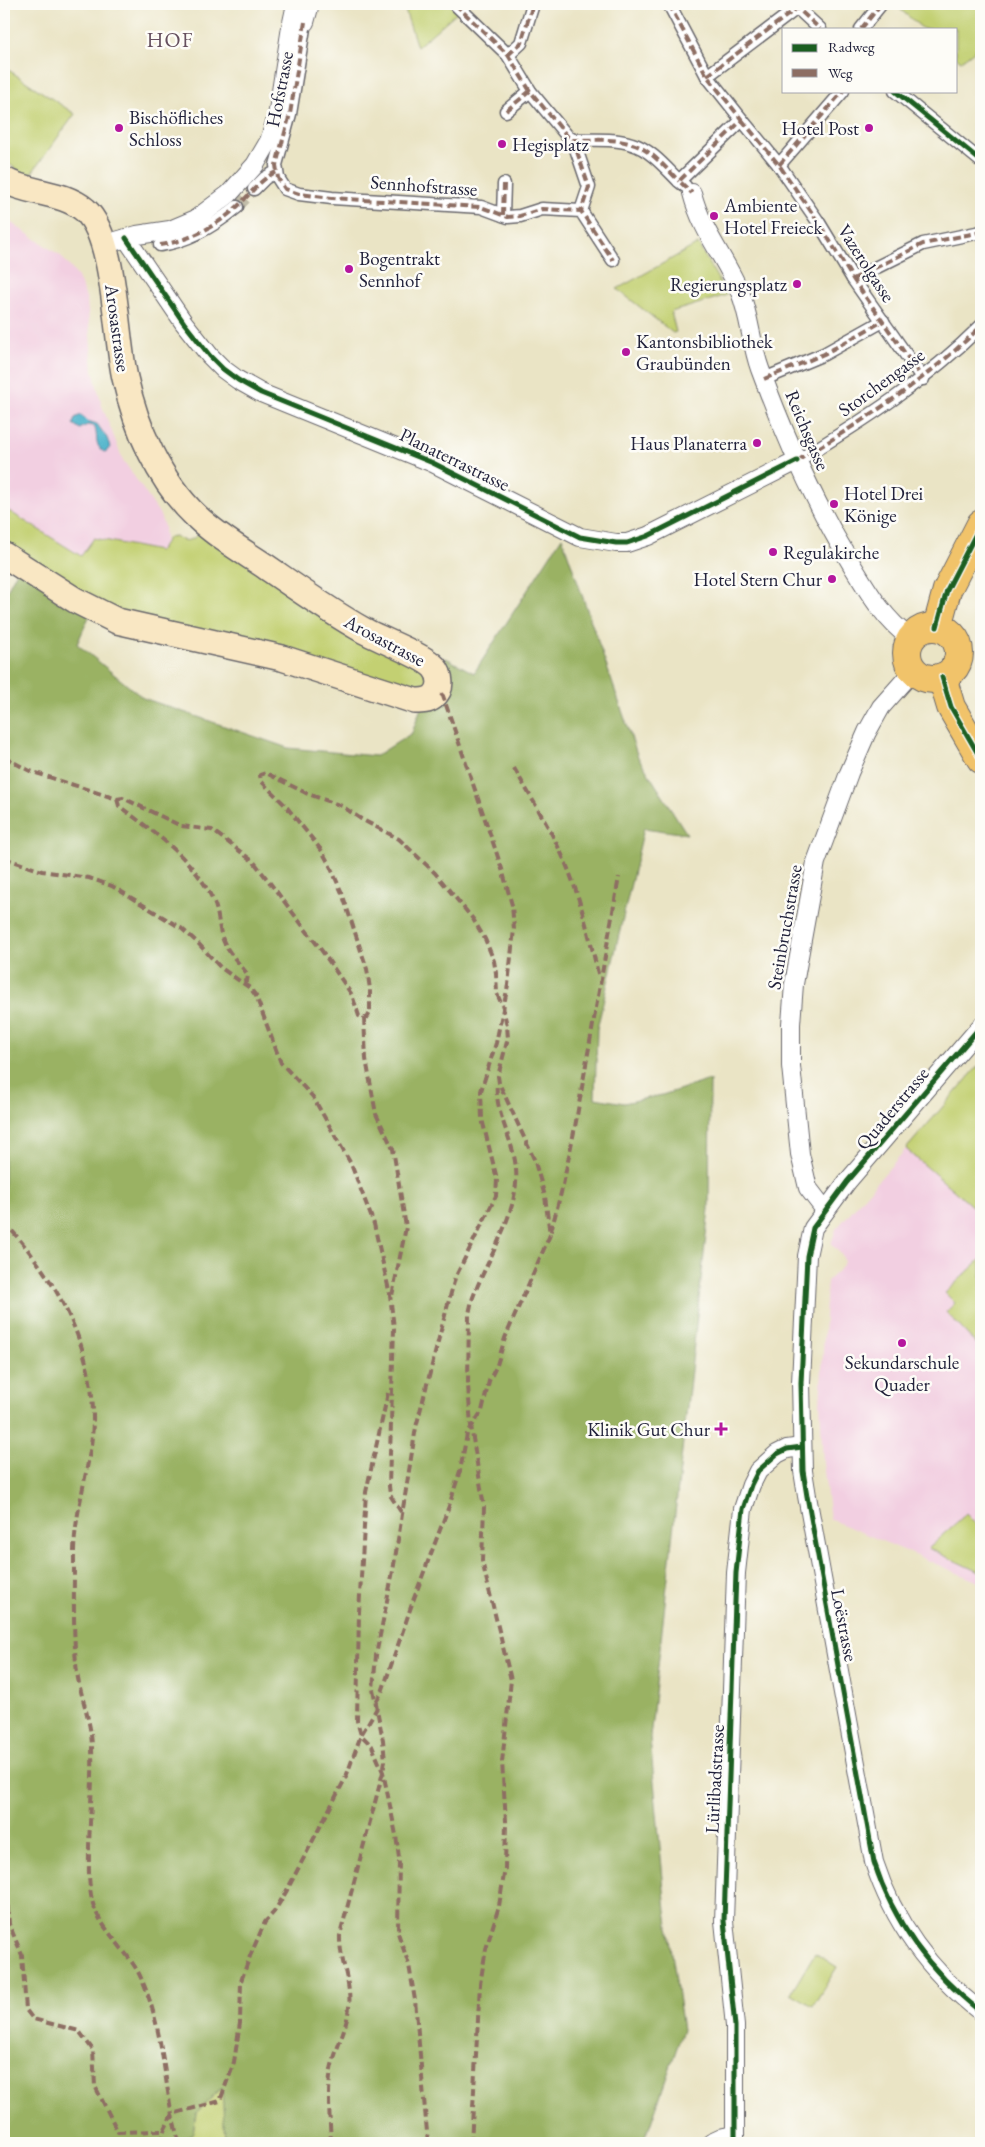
<svg xmlns="http://www.w3.org/2000/svg" width="985" height="2147" viewBox="0 0 985 2147" font-family="'EB Garamond',serif">
	<rect width="100%" height="100%" fill="#fdfcf7"/>
	<filter id="ink" filterUnits="userSpaceOnUse"><feTurbulence type="fractalNoise" baseFrequency=".02" numOctaves="2"/><feDisplacementMap in="SourceGraphic" scale="10" xChannelSelector="R" yChannelSelector="G"/><feConvolveMatrix kernelMatrix="1 2 1 2 8 2 1 2 1" color-interpolation-filters="sRGB"/></filter>
	<filter id="wash" filterUnits="userSpaceOnUse"><feTurbulence type="fractalNoise" baseFrequency=".0096" numOctaves="4" result="noise"/><feDisplacementMap in="SourceGraphic" scale="20" xChannelSelector="R" yChannelSelector="G"/><feGaussianBlur stdDeviation="1.12" result="paint"/><feColorMatrix in="noise" values="0 0 0 0 0 0 0 0 0 0 0 0 0 0 0 0 0 1.4 0 .05"/><feComposite in="paint" operator="in"/></filter>
	<g filter="url(#wash)">
		<rect width="100%" height="100%" fill="#eae4c5"/>
		<g fill="#f2cfe1">
			<polygon points="4,218 61,256 78,277 87,300 93,371 102,406 123,460 159,513 164,526 165,541 159,551 94,538 82,556 4,508"/>
			<polygon points="981,1063 981,1583 830,1519 823,1463 820,1404 827,1281 842,1267 844,1261 842,1255 831,1244 836,1229"/>
		</g>
		<g fill="#c3d072" stroke="#727956">
			<polygon points="403,4 449,4 457,12 417,47"/>
			<polygon points="894,4 981,4 981,46 961,61 956,57 956,29 923,29"/>
			<polygon points="4,67 75,114 28,178 4,160"/>
			<polygon points="698,244 727,295 671,312 676,332 673,333 617,289"/>
			<path d="M 4,508 L 81,556 L 94,538 L 159,551 L 169,537 L 175,536 C 188,547 197,536 206,526 L 423,659 L 434,697 L 128,624 L 4,555 Z"/>
			<polygon points="981,1063 981,1201 974,1208 906,1149"/>
			<polygon points="981,1259 981,1349 946,1312 955,1303 945,1293"/>
			<polygon points="966,1514 981,1529 981,1573 928,1548"/>
			<polygon points="815,1953 837,1967 813,2006 791,1993"/>
			<polygon points="223,2087 225,2143 179,2143 178,2141 193,2133 196,2113"/>
		</g>
		<polygon fill="#9ab264" stroke="#5e6a50" points="562,537 638,757 687,834 644,828 597,1029 595,1098 624,1103 662,1095 710,1080 709,1209 650,1738 666,1911 683,2030 644,2143 225,2143 222,2087 196,2113 193,2133 178,2141 179,2143 4,2143 4,596 20,565 92,610 77,644 143,698 288,748 376,756 412,733 435,668 446,658 474,673"/>
		<path fill="#4db4cb" stroke="#386b83" d="M 81,415 L 88,421 L 97,424 L 107,438 L 110,447 L 107,451 L 104,452 C 93,445 99,435 94,426 L 87,425 L 80,429 L 73,424 L 75,418 Z"/>
	</g>
	<g filter="url(#ink)">
		<g fill="none" stroke-linecap="round" stroke-linejoin="round">
			<polyline stroke="#c2bda9" stroke-width="12" stroke-dasharray="12 6" stroke-linecap="butt" points="237,207 254,189"/>
			<g stroke="#68666b" stroke-width="15">
				<g id="pedestrian">
					<path d="M 455,4 L 508,55 L 530,91 L 568,137 L 573,140 C 592,140 614,138 632,144 C 650,149 666,168 679,181"/>
					<polyline points="669,4 707,76 742,120 679,181 685,186"/>
					<polyline points="793,4 820,29"/>
					<polyline points="305,22 290,114 276,165 278,178 285,189 299,194 332,198 481,207 508,217 520,216 542,209 581,211 613,260"/>
					<polyline points="861,29 881,4"/>
					<polyline points="508,55 521,43 533,4"/>
					<polyline points="707,76 797,8"/>
					<polyline points="895,91 981,161"/>
					<polyline points="506,111 530,91"/>
					<polyline points="742,120 779,165 819,223 853,279 923,379"/>
					<polyline points="573,140 589,187 581,211"/>
					<polyline points="779,165 843,91"/>
					<polyline points="254,189 265,178 276,172"/>
					<polyline points="503,215 504,184"/>
					<path d="M 160,245 C 189,241 215,225 237,207"/>
					<polyline points="853,279 923,244 981,232"/>
					<polyline points="764,379 824,354 883,321"/>
					<path d="M 797,461 C 863,421 927,380 981,326"/>
				</g>
			</g>
			<g stroke="#68666b" stroke-width="20">
				<g id="minor">
					<polyline points="305,22 310,4"/>
					<path d="M 692,193 C 702,232 725,257 740,292 C 750,317 751,344 760,369 C 785,437 815,504 852,565 C 869,593 884,619 911,639"/>
					<polyline points="126,238 184,323 210,356 223,369 238,380 261,393 433,463 580,537 616,543 627,543 648,536 797,461"/>
					<polyline points="116,241 137,235 170,230 196,219 229,194 255,165 269,141 277,117 291,27 296,4"/>
					<path d="M 981,1026 L 847,1182 L 813,1228 L 807,1256 L 801,1383 L 803,1471 L 807,1496 L 874,1862 C 894,1924 930,1972 981,2012"/>
					<polyline points="825,1210 808,1188 800,1154 791,1066 791,1024 794,984 816,862 849,773 867,732 881,707 914,670"/>
					<polyline points="711,2143 724,2137 734,2135"/>
					<polyline points="735,2143 735,2026 724,1921 736,1573 743,1509 751,1485 758,1471 777,1454 787,1449 802,1447"/>
				</g>
			</g>
			<g stroke="#68666b" stroke-width="28">
				<path id="secondary" d="M 4,180 C 29,194 62,191 85,210 C 116,238 115,335 125,378 C 136,428 159,481 197,517 C 217,536 241,550 265,566 C 297,588 329,611 363,630 C 379,639 424,656 434,667 C 441,675 443,689 433,697 C 428,701 422,701 415,701 L 282,658 L 117,621 L 75,600 L 4,555"/>
			</g>
			<g stroke="#68666b" stroke-width="30">
				<g id="primary">
					<polyline points="937,627 947,590 981,524"/>
					<circle cx="933" cy="653" r="26"/>
					<polyline points="942,677 951,707 981,759"/>
				</g>
			</g>
			<use href="#pedestrian" stroke="#fff" stroke-width="12"/>
			<use href="#minor" stroke="#fff" stroke-width="18"/>
			<use href="#secondary" stroke="#f9e7c3" stroke-width="25"/>
			<use href="#primary" stroke="#f1c36a" stroke-width="28"/>
			<g stroke="#8d6e63" stroke-width="4" stroke-dasharray="8 4" stroke-linecap="butt">
				<path d="M 455,4 L 508,55 L 530,91 L 568,137 L 573,140 C 592,140 614,138 632,144 C 650,149 666,168 679,181"/>
				<polyline points="669,4 707,76 742,120 679,181 692,193"/>
				<polyline points="793,4 820,29"/>
				<polyline points="305,22 290,114 276,165 278,178 285,189 299,194 332,198 481,207 508,217 520,216 542,209 581,211 613,260"/>
				<polyline points="861,29 881,4"/>
				<polyline points="508,55 521,43 533,4"/>
				<polyline points="707,76 797,8"/>
				<polyline points="506,111 530,91"/>
				<polyline points="742,120 779,165 819,223 853,279 923,379"/>
				<polyline points="573,140 589,187 581,211"/>
				<polyline points="779,165 843,91"/>
				<polyline points="503,215 504,184"/>
				<path d="M 160,245 C 189,241 219,225 239,205 C 251,193 261,179 276,172"/>
				<polyline points="853,279 923,244 981,232"/>
				<polyline points="764,379 824,354 883,321"/>
				<path d="M 797,461 C 863,421 927,380 981,326"/>
				<polyline points="4,757 30,771 117,799 123,798 181,826 212,830 254,862 322,951 352,995 359,1016 363,1018 367,1018 370,1013 370,989 367,969 342,893 330,866 322,851 285,805 261,781 260,775 266,773 308,794 342,806 361,819 399,839 435,873 473,919 485,939 494,961 496,973 497,994 503,1007 507,1026 508,1038 498,1076 499,1083 534,1159 545,1196 550,1235"/>
				<path d="M 514,768 C 534,803 556,837 570,874 C 583,908 591,943 599,978"/>
				<path d="M 117,799 L 119,806 C 155,833 193,858 213,900 C 219,912 218,925 222,937 C 227,953 239,962 248,975 L 247,981 L 240,982"/>
				<polyline points="4,858 42,871 89,878 112,886 181,928 197,942 221,968 250,988 256,996 281,1063 313,1097 351,1164 374,1224 390,1295 394,1328 389,1486 390,1495 401,1512"/>
				<polyline points="364,1018 366,1059 376,1114 393,1149 406,1227 392,1296"/>
				<path d="M 4,1222 C 60,1282 103,1361 91,1445 C 85,1484 73,1522 74,1561 C 74,1596 73,1639 77,1673 C 81,1698 92,1723 92,1749 C 93,1782 90,1814 89,1847 C 89,1864 88,1882 92,1900 C 98,1928 129,1951 141,1978 C 161,2022 163,2068 172,2115 C 174,2124 177,2134 179,2143"/>
				<polyline points="388,1393 366,1492 359,1612 357,1721 361,1735 372,1746 383,1772 396,1835 399,1858 398,1933 409,1965 415,2000 428,2143"/>
				<polyline points="376,1702 382,1692 413,1601 449,1506 460,1471 467,1434 482,1411 489,1381 497,1365 505,1338 550,1235 563,1185 575,1127 619,877"/>
				<polyline points="4,1858 9,1924 22,1955 26,2010 33,2019 79,2031 93,2050 95,2086 118,2132 164,2131"/>
				<polyline points="161,2143 164,2131 172,2114 220,2101 234,2062 240,2023 241,1981 250,1956 265,1922 274,1912 286,1892 346,1777 361,1735 377,1708"/>
				<path d="M 331,2143 C 330,2119 327,2094 331,2070 C 335,2049 347,2029 349,2007 C 352,1983 339,1960 340,1935 L 383,1772 L 385,1761 L 383,1740 L 373,1689 L 376,1655 L 393,1571 L 416,1427 L 441,1330 L 455,1278 L 496,1196 L 497,1179 L 482,1119 L 481,1091 L 496,1043 L 508,985 L 514,929 L 512,905 L 502,869 L 443,696 L 438,691"/>
				<path d="M 471,2143 L 480,1984 L 486,1949 L 499,1906 L 505,1868 L 506,1821 L 502,1762 L 511,1680 L 482,1561 L 484,1507 L 471,1426 L 468,1385 L 469,1314 L 472,1300 C 486,1260 520,1212 516,1169 C 514,1140 494,1113 497,1083"/>
			</g>
			<g stroke="#fdfcf7" stroke-width="8">
				<g id="cycleway">
					<polyline points="895,91 981,161"/>
					<polyline points="126,238 184,323 210,356 223,369 238,380 261,393 433,463 580,537 616,543 627,543 648,536 797,461"/>
					<polyline points="937,627 947,590 981,524"/>
					<polyline points="942,677 951,707 981,759"/>
					<path d="M 981,1026 L 847,1182 L 813,1228 L 807,1256 L 801,1383 L 803,1471 L 807,1496 L 874,1862 C 894,1924 930,1972 981,2012"/>
					<polyline points="735,2143 735,2026 724,1921 736,1573 743,1509 751,1485 758,1471 777,1454 787,1449 802,1447"/>
				</g>
			</g>
			<use href="#cycleway" stroke="#1b5e20" stroke-width="5"/>
		</g>
	</g>
	<g fill="#b5179e" stroke="#fdfcf7" stroke-width="2">
		<circle cx="119" cy="128" r="5"/>
		<circle cx="869" cy="128" r="5"/>
		<circle cx="502" cy="144" r="5"/>
		<circle cx="714" cy="216" r="5"/>
		<circle cx="349" cy="269" r="5"/>
		<circle cx="797" cy="284" r="5"/>
		<circle cx="626" cy="352" r="5"/>
		<circle cx="757" cy="443" r="5"/>
		<circle cx="834" cy="504" r="5"/>
		<circle cx="773" cy="552" r="5"/>
		<circle cx="832" cy="579" r="5"/>
		<circle cx="902" cy="1343" r="5"/>
		<path d="M718.5 1421.5h5v5h5v5h-5v5h-5v-5h-5v-5h5z"/>
	</g>
	<g text-anchor="middle" stroke-width="5" stroke-linejoin="round" paint-order="stroke">
		<g font-size="19" fill="#22223b" stroke="#fdfcf7">
			<text transform="translate(279 89) rotate(-79)" y="7">Hofstrasse</text>
			<text transform="translate(424 185) rotate(4)" y="7">Sennhofstrasse</text>
			<text transform="translate(867 263) rotate(57)" y="7">Vazerolgasse</text>
			<text transform="translate(118 328) rotate(82)" y="7">Arosastrasse</text>
			<text transform="translate(881 382) rotate(-36)" y="7">Storchengasse</text>
			<text transform="translate(808 430) rotate(67)" y="7">Reichsgasse</text>
			<text transform="translate(455 459) rotate(26)" y="7">Planaterrastrasse</text>
			<text transform="translate(385 640) rotate(28)" y="7">Arosastrasse</text>
			<text transform="translate(784 927) rotate(-80)" y="7">Steinbruchstrasse</text>
			<text transform="translate(892 1108) rotate(-50)" y="7">Quaderstrasse</text>
			<text transform="translate(845 1625) rotate(79)" y="7">Loëstrasse</text>
			<text transform="translate(714 1779) rotate(-87)" y="7">Lürlibadstrasse</text>
		</g>
		<g font-size="19" fill="#22223b" stroke="#fdfcf7" text-anchor="start">
			<text x="129" y="124">Bischöfliches<tspan x="129" dy="22">Schloss</tspan></text>
			<text x="859" y="135" text-anchor="end">Hotel Post</text>
			<text x="512" y="151">Hegisplatz</text>
			<text x="724" y="212">Ambiente<tspan x="724" dy="22">Hotel Freieck</tspan></text>
			<text x="359" y="265">Bogentrakt<tspan x="359" dy="22">Sennhof</tspan></text>
			<text x="787" y="291" text-anchor="end">Regierungsplatz</text>
			<text x="636" y="348">Kantonsbibliothek<tspan x="636" dy="22">Graubünden</tspan></text>
			<text x="747" y="450" text-anchor="end">Haus Planaterra</text>
			<text x="844" y="500">Hotel Drei<tspan x="844" dy="22">Könige</tspan></text>
			<text x="783" y="559">Regulakirche</text>
			<text x="822" y="586" text-anchor="end">Hotel Stern Chur</text>
			<text x="902" y="1369" text-anchor="middle">Sekundarschule<tspan x="902" dy="22">Quader</tspan></text>
			<text x="710" y="1436" text-anchor="end">Klinik Gut Chur</text>
		</g>
		<g font-size="21" letter-spacing="1" fill="#66505f" stroke="#fdfcf7">
			<text x="170" y="47">HOF</text>
		</g>
	</g>
	<rect width="985" height="2147" fill="none" stroke="#fdfcf7" stroke-width="20"/>
	<rect x="782" y="28" width="175" height="65" fill="#fdfcf7" stroke="#a5a5ac"/>
	<rect x="792" y="44" width="25" height="8" fill="#1b5e20" stroke="#a5a5ac"/>
	<text x="828" y="52" font-size="15" fill="#22223b">Radweg</text>
	<rect x="792" y="69" width="25" height="8" fill="#8d6e63" stroke="#a5a5ac"/>
	<text x="828" y="78" font-size="15" fill="#22223b">Weg</text>
</svg>
